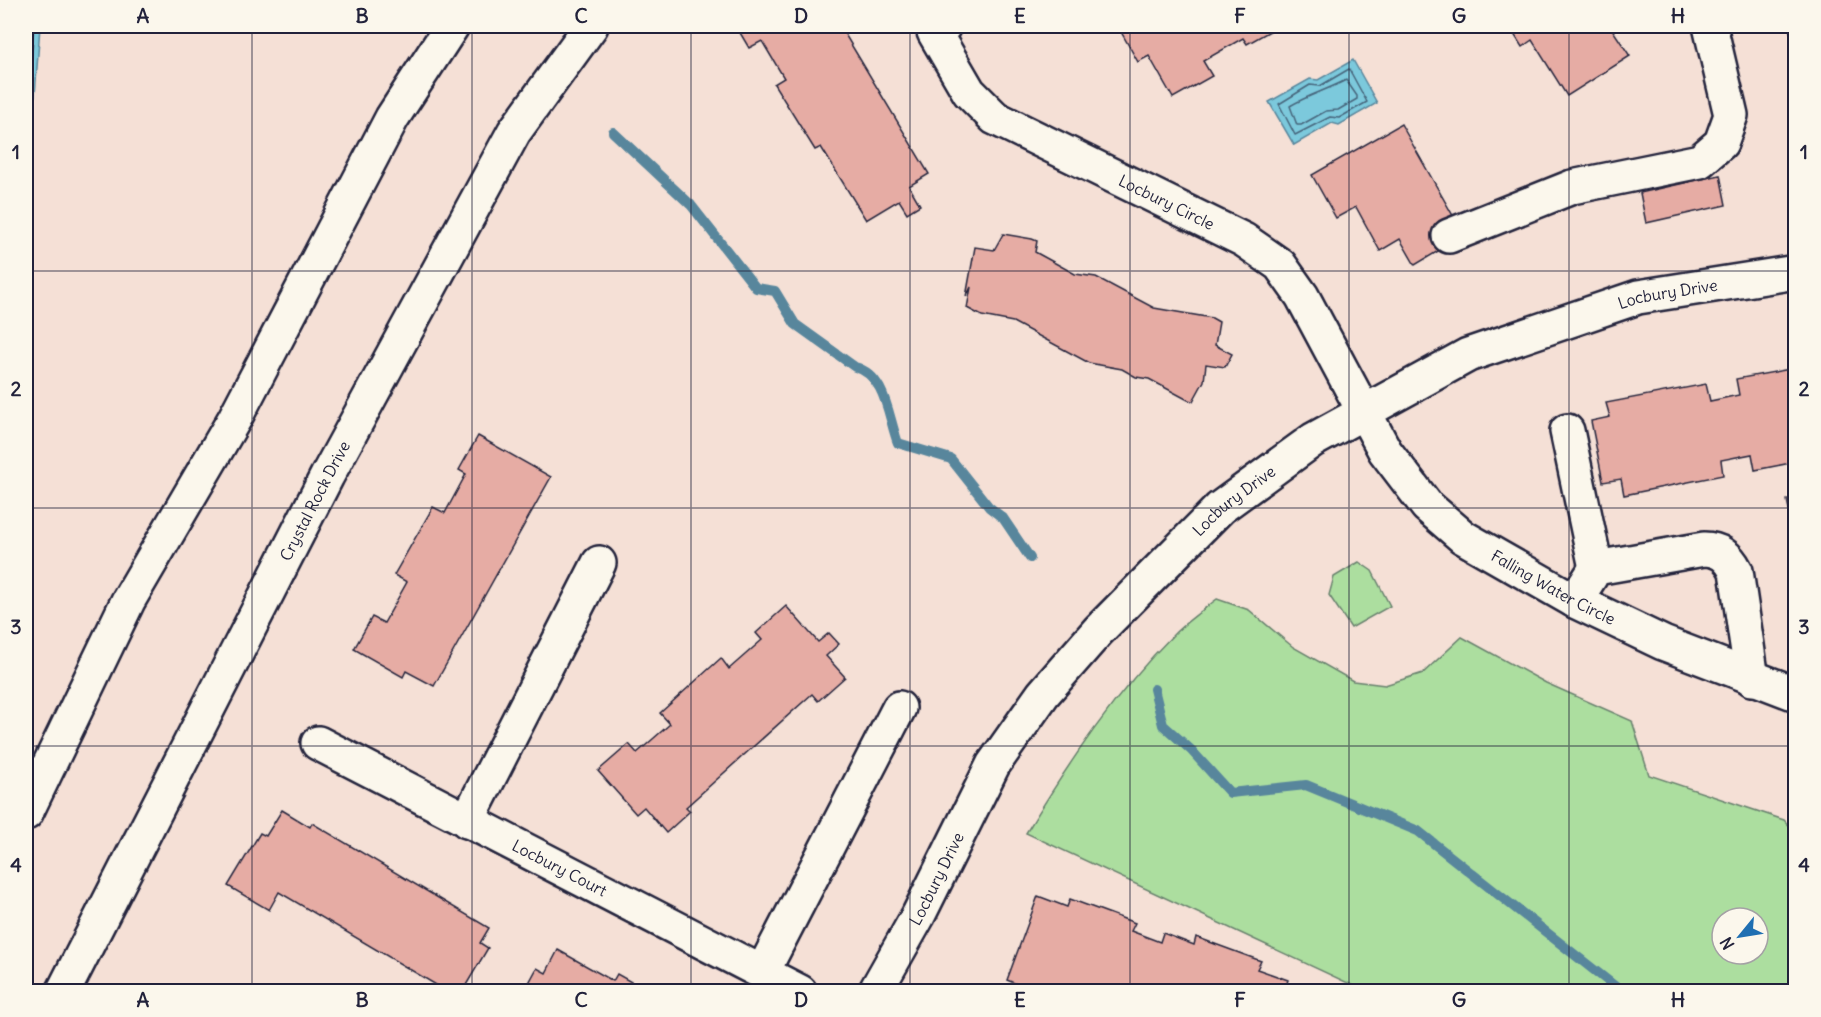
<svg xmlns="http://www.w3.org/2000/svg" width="1821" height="1017" viewBox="0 0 1821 1017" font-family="Delius,sans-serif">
	<rect width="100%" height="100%" fill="#f5e0d6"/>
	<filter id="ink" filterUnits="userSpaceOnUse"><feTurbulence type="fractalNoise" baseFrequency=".0167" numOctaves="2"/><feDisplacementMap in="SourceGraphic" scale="12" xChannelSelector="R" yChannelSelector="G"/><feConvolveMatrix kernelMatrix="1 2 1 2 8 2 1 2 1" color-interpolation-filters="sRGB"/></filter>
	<g filter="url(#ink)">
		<g fill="#acde9f" stroke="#67806d" stroke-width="1.5" fill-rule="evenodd">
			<polygon points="1359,562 1372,571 1390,606 1351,628 1329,595 1334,577"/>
			<path d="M 1217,599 L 1249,610 L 1293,647 L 1353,681 L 1385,685 L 1423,673 L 1462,637 L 1546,683 L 1632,721 L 1649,775 L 1784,820 L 1795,832 L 1795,991 L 1365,991 L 1026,833 C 1069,763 1115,693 1174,634 C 1187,621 1203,610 1217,599 ZM 1722,918 L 1758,918 L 1758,954 L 1722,954 Z"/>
		</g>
		<g fill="#7cc9dc" stroke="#58869c" stroke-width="1.5">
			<polygon points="26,26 40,26 35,95 26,128"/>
			<polygon points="1353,60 1377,103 1339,125 1332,123 1294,145 1269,102 1310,79 1318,80"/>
		</g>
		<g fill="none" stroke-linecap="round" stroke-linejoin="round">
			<g stroke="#46657b" stroke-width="1.5">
				<polygon points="1349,69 1367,102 1339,118 1330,117 1295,135 1279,104 1310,85 1320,86"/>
				<path d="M 1346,80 L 1357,96 L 1357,99 L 1338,110 L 1326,111 L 1301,125 L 1297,125 L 1290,106 C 1308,95 1327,90 1346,80 Z"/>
				<polyline points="26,106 29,94 34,26"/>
			</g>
			<g stroke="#58869c" stroke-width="10">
				<path d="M 613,132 L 691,205 L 756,288 L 775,291 L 795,324 L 855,367 C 886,375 888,417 898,443 L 951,459 L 989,507 L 1003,518 L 1030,558"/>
				<polyline points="1154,689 1163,725 1191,750 1230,793 1306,785 1418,831 1622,992"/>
			</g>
		</g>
		<g fill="#e6aca4" stroke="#22223b" stroke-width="1.5">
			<polygon points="736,26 840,26 929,174 909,186 920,205 907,213 899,200 866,220 821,147 815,150 774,84 784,78 762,41 749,48"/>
			<polygon points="1127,26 1279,26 1247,44 1243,38 1203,61 1212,76 1173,98 1149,56 1138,62 1120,30"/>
			<polygon points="1509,26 1610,26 1630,56 1567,96 1532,40 1522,47"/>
			<polygon points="1788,26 1796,26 1796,48"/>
			<polygon points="1401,124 1456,221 1431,234 1440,250 1415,265 1400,239 1380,251 1356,207 1336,218 1312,175"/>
			<polygon points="1720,175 1726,205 1646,223 1640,193"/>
			<polygon points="1003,234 1032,239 1037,241 1035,252 1075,274 1096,277 1154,308 1212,318 1219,322 1215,345 1232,354 1225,367 1206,364 1204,381 1193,401 1188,400 1149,379 1136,377 1122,369 1089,363 1013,322 982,316 967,308 971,287 966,297 975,247 994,250"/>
			<polygon points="1796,368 1796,462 1755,470 1752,454 1721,460 1723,475 1624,495 1621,479 1603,482 1591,421 1610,417 1606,403 1706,384 1710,401 1739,395 1736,379"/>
			<polygon points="478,436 551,477 434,686 406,671 403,677 354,649 372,617 384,623 407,582 394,575 433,507 445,513 466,474 459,470"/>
			<polygon points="1796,498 1796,541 1787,500"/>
			<polygon points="786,606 818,642 829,633 839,644 826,656 845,677 818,701 812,694 686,807 690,811 666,833 644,807 636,814 598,771 629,744 637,753 670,724 660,713 721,658 729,669 762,640 756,633"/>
			<polygon points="282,810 310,827 312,823 489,928 480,943 488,948 462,992 448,992 279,892 269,910 228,886 260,833 266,836"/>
			<polygon points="1038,896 1067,907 1070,899 1135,923 1131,931 1160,942 1163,933 1194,945 1196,937 1261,961 1257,969 1288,980 1284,992 1036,992 1007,980"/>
			<polygon points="558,950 613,981 617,974 649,992 524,992 537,968 546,973"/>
		</g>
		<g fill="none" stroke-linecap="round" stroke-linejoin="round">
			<g stroke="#22223b" stroke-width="38">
				<g id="minor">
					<path id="s1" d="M 944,26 L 934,32 L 969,92 L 995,118 L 1244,240 L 1280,265 L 1302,296 L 1385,451 L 1427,506 L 1463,537 L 1575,601 L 1663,643 L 1796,694"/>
					<polyline points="1449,236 1572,187 1700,161 1721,143 1731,115 1710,26"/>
					<polyline points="1567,431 1596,568"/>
					<path d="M 1575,601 L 1596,568 L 1704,549 C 1720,549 1729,557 1736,571 L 1752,679"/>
					<path id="s2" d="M 318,743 L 800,992"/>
					<polyline points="467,821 599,563"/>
					<polyline points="763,971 899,708"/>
					<path id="s3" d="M 875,992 L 918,916 L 993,765 L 1043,694 L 1098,631 L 1220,508 L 1313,440 L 1468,355 L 1638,297 L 1796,272"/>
				</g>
			</g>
			<g stroke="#22223b" stroke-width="38">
				<g id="major">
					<polyline points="26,813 128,601 235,418 392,118 452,26"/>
					<path id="s4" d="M 63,992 L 327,476 L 514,132 L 591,26"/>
				</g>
			</g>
			<use href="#minor" stroke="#fbf7ec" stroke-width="33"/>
			<use href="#major" stroke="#fbf7ec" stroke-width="33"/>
		</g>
	</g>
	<path fill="none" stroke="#22223b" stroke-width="1.5" stroke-opacity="0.55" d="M 252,26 L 252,992M 472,26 L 472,992M 691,26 L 691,992M 910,26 L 910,992M 1130,26 L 1130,992M 1349,26 L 1349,992M 1569,26 L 1569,992M 26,271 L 1796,271M 26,508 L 1796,508M 26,746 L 1796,746"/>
	<g text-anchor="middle" stroke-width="6" stroke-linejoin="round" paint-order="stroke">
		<g font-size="16" fill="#22223b" stroke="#fbf7ec">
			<text dy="6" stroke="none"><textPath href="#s1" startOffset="309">Locbury Circle</textPath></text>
			<text dy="6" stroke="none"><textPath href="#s3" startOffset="1101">Locbury Drive</textPath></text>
			<text dy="6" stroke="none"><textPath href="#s4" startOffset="552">Crystal Rock Drive</textPath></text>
			<text dy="6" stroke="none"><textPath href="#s3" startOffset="615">Locbury Drive</textPath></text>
			<text dy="6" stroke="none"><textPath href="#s1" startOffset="873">Falling Water Circle</textPath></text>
			<text dy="6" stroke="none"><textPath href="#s2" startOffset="272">Locbury Court</textPath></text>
			<text dy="6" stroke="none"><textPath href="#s3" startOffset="129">Locbury Drive</textPath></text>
		</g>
	</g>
	<rect width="1821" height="1017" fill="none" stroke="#fbf7ec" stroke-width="66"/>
	<g transform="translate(1740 936) rotate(240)"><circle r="28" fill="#fbf7ec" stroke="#a4a2a5" stroke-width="1.5"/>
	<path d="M0-4.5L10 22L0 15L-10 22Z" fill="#1f6fb2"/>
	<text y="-9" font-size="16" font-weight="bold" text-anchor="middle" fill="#22223b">N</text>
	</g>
	<rect x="33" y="33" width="1755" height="951" fill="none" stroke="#22223b" stroke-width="2"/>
	<g font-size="20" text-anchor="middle" font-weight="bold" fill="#22223b">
		<text x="143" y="23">A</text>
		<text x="362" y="23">B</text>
		<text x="581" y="23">C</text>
		<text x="801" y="23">D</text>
		<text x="1020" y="23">E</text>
		<text x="1240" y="23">F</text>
		<text x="1459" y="23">G</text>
		<text x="1678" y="23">H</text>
		<text x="16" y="159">1</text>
		<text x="1804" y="159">1</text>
		<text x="16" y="396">2</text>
		<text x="1804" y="396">2</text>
		<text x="16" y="634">3</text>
		<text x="1804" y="634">3</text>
		<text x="16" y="872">4</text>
		<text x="1804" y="872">4</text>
		<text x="143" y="1007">A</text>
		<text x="362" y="1007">B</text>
		<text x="581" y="1007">C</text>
		<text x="801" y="1007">D</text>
		<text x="1020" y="1007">E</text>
		<text x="1240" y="1007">F</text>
		<text x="1459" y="1007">G</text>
		<text x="1678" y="1007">H</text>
	</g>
</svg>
